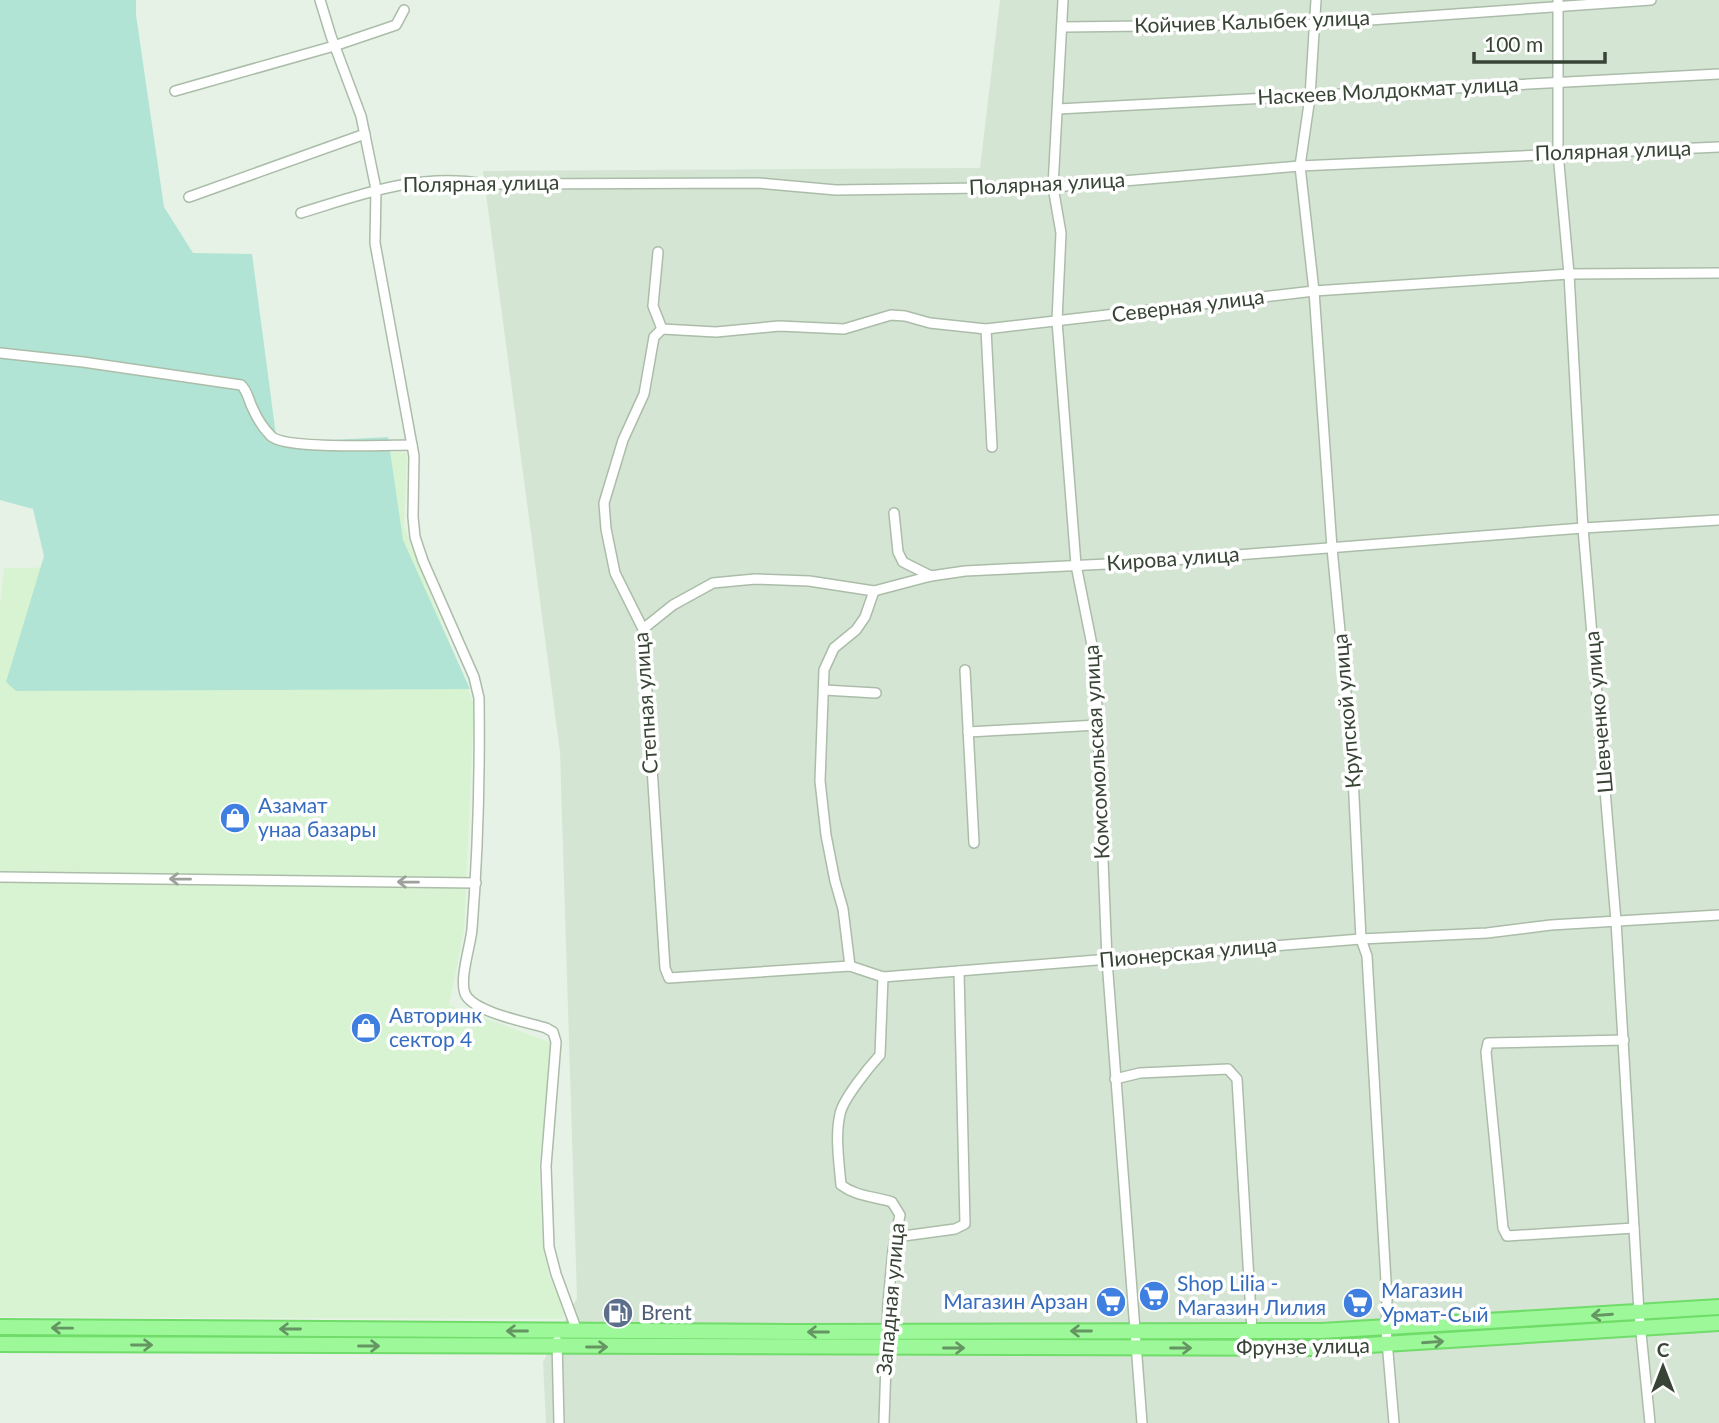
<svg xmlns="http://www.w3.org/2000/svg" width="1719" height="1423" viewBox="0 0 1719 1423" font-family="Lato,sans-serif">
	<rect width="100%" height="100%" fill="#e6f2e6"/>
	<polygon fill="#d5e5d4" points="1000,0 1719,0 1719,1423 546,1423 543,1362 577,1298 560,752 483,171 980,168"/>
	<polygon fill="#d8f3d2" points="182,439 407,453 404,527 474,705 464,931 449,1005 552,1043 539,1165 542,1239 549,1276 566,1309 563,1319 0,1317 0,605 4,568 171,566"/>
	<polygon fill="#b1e4d4" points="0,0 136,0 136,15 164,207 193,253 252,254 277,443 388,437 403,540 470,689 16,691 6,682 44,556 33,509 0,500"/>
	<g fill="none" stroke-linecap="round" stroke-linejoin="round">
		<g stroke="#abbda9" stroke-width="12">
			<g id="street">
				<path d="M 320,0 L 331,36 L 361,116 L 376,189 L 375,243 L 414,456 L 413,517 L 415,537 L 423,561 L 474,677 L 479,698 C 480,775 478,852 472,929 C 471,945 457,984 467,997 C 479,1013 526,1022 546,1028 L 553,1032 L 556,1042 L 546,1166 L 549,1247 L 556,1274 L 577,1331"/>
				<polyline points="1063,0 1053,187 1061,233 1057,321 1076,565 1095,660 1107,960 1142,1423"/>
				<polyline points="1316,0 1310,97 1300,166 1314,291 1332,548 1352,756 1361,939 1367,956 1387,1299 1386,1329 1394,1423"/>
				<polyline points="1558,0 1558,153 1569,274 1583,528 1616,921 1639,1313 1650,1423"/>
				<polyline points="1063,27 1314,24 1651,0"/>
				<polyline points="175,91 334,46 396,25 404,10"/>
				<polyline points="1058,109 1719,74"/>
				<polyline points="189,197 365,134"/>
				<path d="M 301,213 C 362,194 420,172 485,184 L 758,183 L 836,190 L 1053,187 L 1300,166 L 1719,147"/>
				<polyline points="658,252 653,306 662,329"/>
				<polyline points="662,329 654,337 644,394 623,440 604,503 606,529 615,573 643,629 665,968 669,978 850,966 883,977 1361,939 1487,933 1551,925 1719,915"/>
				<polyline points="662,329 716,332 779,326 844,329 891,315 905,316 930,323 986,329 1314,291 1569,274 1719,273"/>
				<polyline points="986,329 992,447"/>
				<path d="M 0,353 L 83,362 L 241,385 C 248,391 248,400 253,409 C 257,418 263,428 271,436 C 285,450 388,445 412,445"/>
				<polyline points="894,513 898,552 903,562 931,576"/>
				<polyline points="643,629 673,605 713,583 755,579 809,581 874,591 931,576 965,571 1147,562 1583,528 1719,520"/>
				<polyline points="965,670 974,843"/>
				<polyline points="824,690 876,693"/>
				<polyline points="968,732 1098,725"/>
				<polyline points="0,877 476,883"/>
				<polyline points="850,966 843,909 835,881 826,835 820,781 824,670 834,648 856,630 865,617 874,591"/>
				<path d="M 883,977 L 880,1055 C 869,1067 843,1099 840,1114 C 835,1136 839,1162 841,1185 C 857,1197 874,1196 892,1202 L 900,1215 L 893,1250 L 888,1303 L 884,1423"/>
				<polyline points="1624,1040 1488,1043 1486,1052 1503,1228 1507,1236 1634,1228"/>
				<polyline points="1115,1079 1140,1073 1228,1069 1237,1079 1252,1331"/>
				<polyline points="896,1237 955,1229 965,1224 959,971"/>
				<polyline points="557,1341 559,1423"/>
			</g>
		</g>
		<g stroke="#70dc69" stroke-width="18">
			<g id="primary">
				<polyline points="0,1327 791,1332 1321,1331 1719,1307"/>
				<polyline points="0,1344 1321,1348 1719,1323"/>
			</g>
		</g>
		<use href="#street" stroke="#fff" stroke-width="9"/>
		<use href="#primary" stroke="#9cf898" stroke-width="14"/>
	</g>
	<defs><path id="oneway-shaft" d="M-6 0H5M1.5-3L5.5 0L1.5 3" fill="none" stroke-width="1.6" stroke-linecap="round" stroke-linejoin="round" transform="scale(1.75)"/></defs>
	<g stroke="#9ca29a">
		<use href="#oneway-shaft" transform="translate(180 879) rotate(-179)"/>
		<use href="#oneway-shaft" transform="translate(408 882) rotate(-179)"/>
	</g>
	<g stroke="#659562">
		<use href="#oneway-shaft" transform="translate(1602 1315) rotate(176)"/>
		<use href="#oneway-shaft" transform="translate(62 1328) rotate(-179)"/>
		<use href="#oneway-shaft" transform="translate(290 1329) rotate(-180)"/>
		<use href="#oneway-shaft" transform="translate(517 1331) rotate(-180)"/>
		<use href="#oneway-shaft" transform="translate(1081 1331) rotate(180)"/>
		<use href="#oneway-shaft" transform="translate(818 1332) rotate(180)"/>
		<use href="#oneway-shaft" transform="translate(1433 1342) rotate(-4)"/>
		<use href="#oneway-shaft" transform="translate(142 1345)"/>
		<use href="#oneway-shaft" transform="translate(369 1346)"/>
		<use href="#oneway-shaft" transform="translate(597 1347)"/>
		<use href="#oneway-shaft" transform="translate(954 1348)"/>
		<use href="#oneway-shaft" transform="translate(1181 1348)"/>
	</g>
	<defs>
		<g id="shop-disc" transform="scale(1.575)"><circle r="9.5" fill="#3f7fe0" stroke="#fff"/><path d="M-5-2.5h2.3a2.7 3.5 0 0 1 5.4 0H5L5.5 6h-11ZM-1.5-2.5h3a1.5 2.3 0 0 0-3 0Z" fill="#fff"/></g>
		<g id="supermarket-disc" transform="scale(1.575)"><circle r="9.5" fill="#3f7fe0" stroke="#fff"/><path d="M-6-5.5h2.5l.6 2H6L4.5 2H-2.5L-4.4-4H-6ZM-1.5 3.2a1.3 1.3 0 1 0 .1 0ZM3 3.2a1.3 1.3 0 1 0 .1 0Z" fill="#fff"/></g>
		<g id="fuel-disc" transform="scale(1.575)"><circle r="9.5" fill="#5c6f8a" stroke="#fff"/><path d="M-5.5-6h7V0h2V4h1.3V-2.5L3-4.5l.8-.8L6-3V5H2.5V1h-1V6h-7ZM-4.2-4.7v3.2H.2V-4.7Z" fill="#fff"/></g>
	</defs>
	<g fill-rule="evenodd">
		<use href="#shop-disc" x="235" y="818"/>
		<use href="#shop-disc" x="366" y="1028"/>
		<use href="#supermarket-disc" x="1154" y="1296"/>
		<use href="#supermarket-disc" x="1111" y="1302"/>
		<use href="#supermarket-disc" x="1358" y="1303"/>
		<use href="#fuel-disc" x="618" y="1313"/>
	</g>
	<g text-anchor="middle" stroke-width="7" stroke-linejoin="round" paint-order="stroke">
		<g font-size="21" fill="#384436" stroke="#fff">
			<text transform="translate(1252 22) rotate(-2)" y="7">Койчиев Калыбек улица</text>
			<text transform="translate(1388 91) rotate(-3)" y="7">Наскеев Молдокмат улица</text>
			<text transform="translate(1613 151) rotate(-2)" y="7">Полярная улица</text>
			<text transform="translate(481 184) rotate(-1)" y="7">Полярная улица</text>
			<text transform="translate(1047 184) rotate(-3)" y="7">Полярная улица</text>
			<text transform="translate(1188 306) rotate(-7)" y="7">Северная улица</text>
			<text transform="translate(1173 559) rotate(-4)" y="7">Кирова улица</text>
			<text transform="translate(646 703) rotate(-94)" y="7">Степная улица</text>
			<text transform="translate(1347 711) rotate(-95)" y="7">Крупской улица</text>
			<text transform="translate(1599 712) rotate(-95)" y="7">Шевченко улица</text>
			<text transform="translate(1097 752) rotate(-93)" y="7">Комсомольская улица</text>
			<text transform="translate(1188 953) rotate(-5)" y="7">Пионерская улица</text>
			<text transform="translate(891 1299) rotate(-85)" y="7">Западная улица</text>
			<text transform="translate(1303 1347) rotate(-1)" y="7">Фрунзе улица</text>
		</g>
		<g font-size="21" fill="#366cbe" stroke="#fff" text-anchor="start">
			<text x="258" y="813">Азамат<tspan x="258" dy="24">унаа базары</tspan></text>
			<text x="389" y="1023">Авторинк<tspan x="389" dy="24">сектор 4</tspan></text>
			<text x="1177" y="1291">Shop Lilia -<tspan x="1177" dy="24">Магазин Лилия</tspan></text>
			<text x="1381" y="1298">Магазин<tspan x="1381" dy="24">Урмат-Сый</tspan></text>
			<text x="1088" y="1309" text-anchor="end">Магазин Арзан</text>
		</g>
		<g font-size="21" fill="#4e5e75" stroke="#fff" text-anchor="start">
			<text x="641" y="1320">Brent</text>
		</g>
	</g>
	<g transform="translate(1663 1367)" stroke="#ffffff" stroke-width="5" paint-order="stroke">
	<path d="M0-5L12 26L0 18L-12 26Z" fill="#384436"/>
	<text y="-10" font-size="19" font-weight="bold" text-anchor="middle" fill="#384436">С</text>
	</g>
	<path d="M1474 52v10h131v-10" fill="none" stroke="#384436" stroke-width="3.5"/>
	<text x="1484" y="52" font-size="21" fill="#384436" stroke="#ffffff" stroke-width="5" paint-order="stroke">100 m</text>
</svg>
